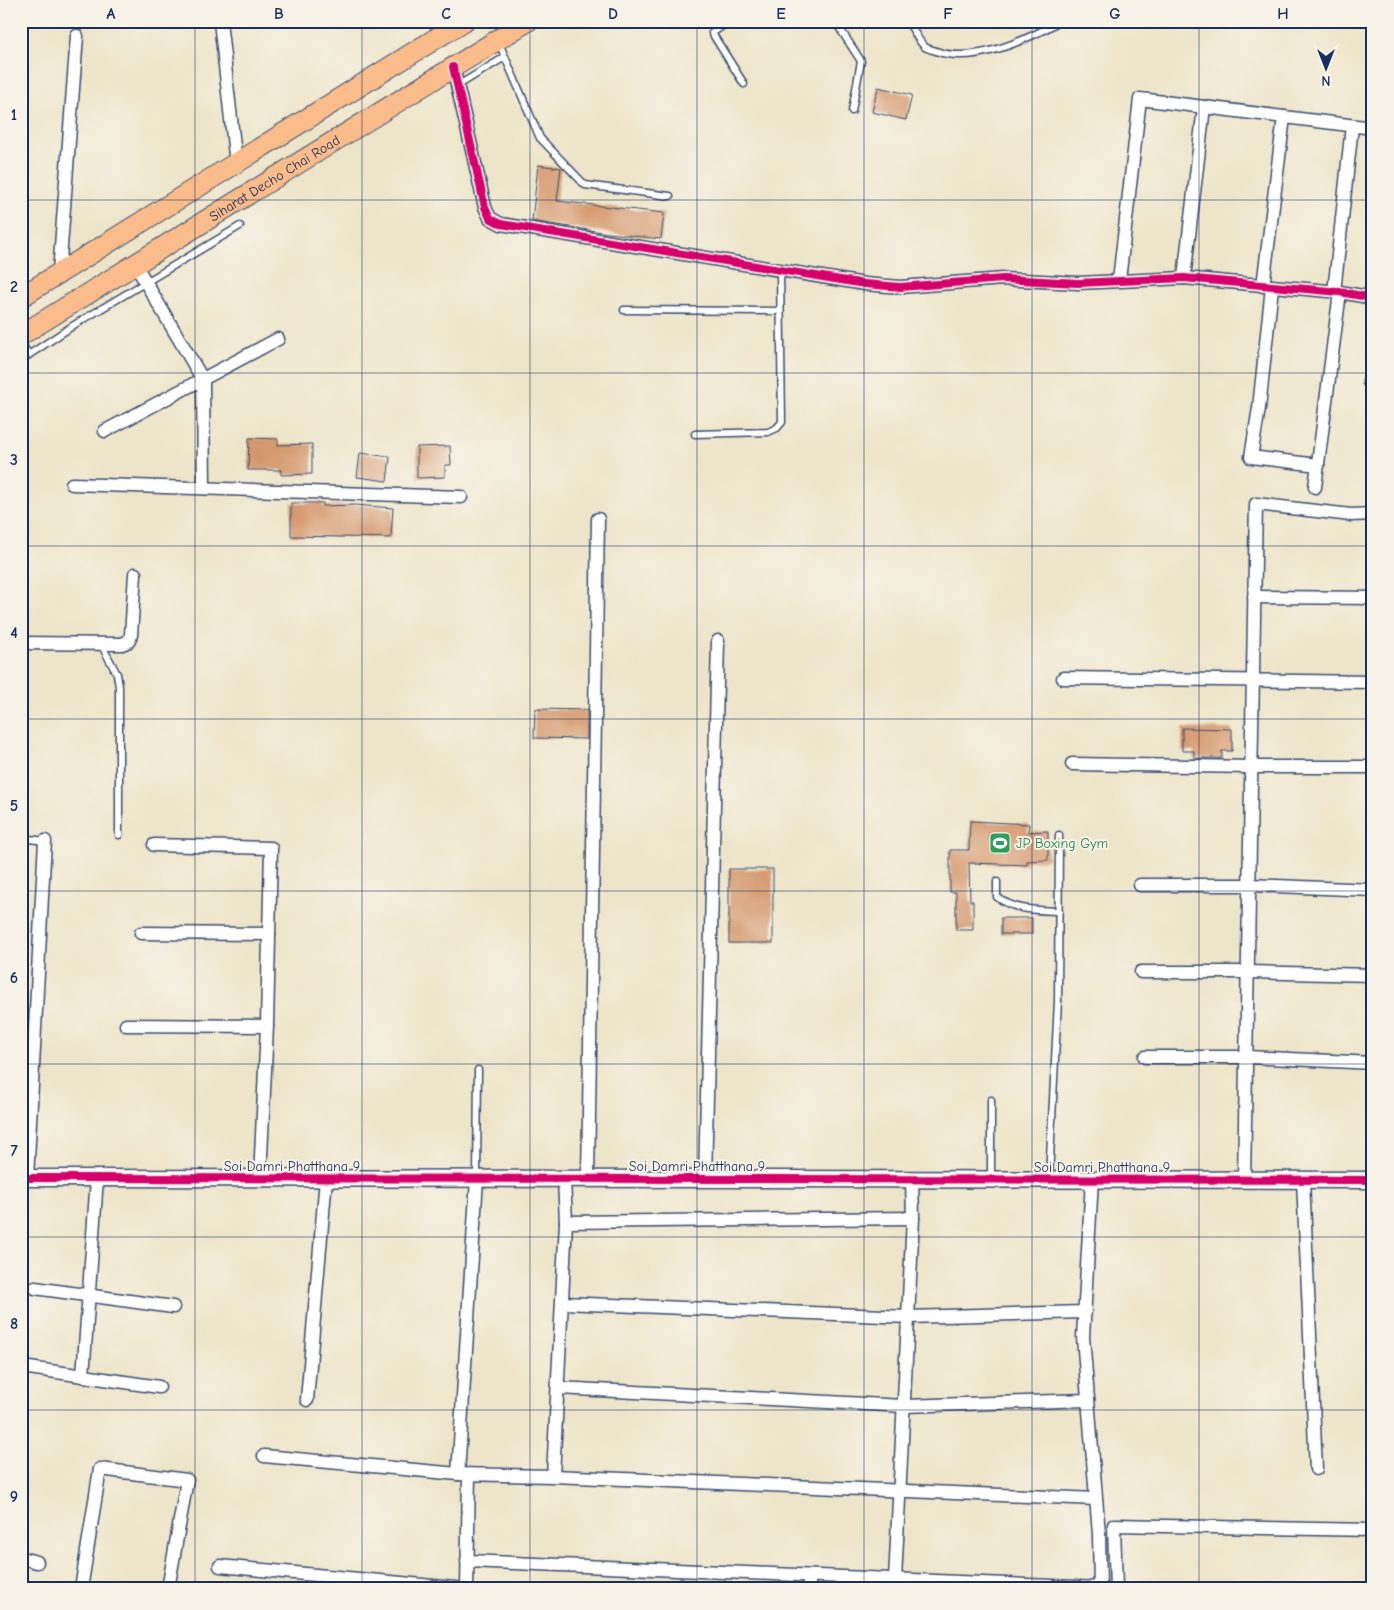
<svg xmlns="http://www.w3.org/2000/svg" width="1394" height="1610" viewBox="0 0 1394 1610" font-family="'Comic Neue',sans-serif">
	<rect width="100%" height="100%" fill="#f7f3e8"/>
	<filter id="ink" filterUnits="userSpaceOnUse"><feTurbulence type="fractalNoise" baseFrequency=".02" numOctaves="2"/><feDisplacementMap in="SourceGraphic" scale="10" xChannelSelector="R" yChannelSelector="G"/><feConvolveMatrix kernelMatrix="1 2 1 2 8 2 1 2 1" color-interpolation-filters="sRGB"/></filter>
	<filter id="wash" filterUnits="userSpaceOnUse"><feTurbulence type="fractalNoise" baseFrequency=".0096" numOctaves="4" result="noise"/><feDisplacementMap in="SourceGraphic" scale="20" xChannelSelector="R" yChannelSelector="G"/><feGaussianBlur stdDeviation="1.12" result="paint"/><feColorMatrix in="noise" values="0 0 0 0 0 0 0 0 0 0 0 0 0 0 0 0 0 1.4 0 .05"/><feComposite in="paint" operator="in"/></filter>
	<g filter="url(#wash)">
		<rect width="100%" height="100%" fill="#ede5c9"/>
		<g id="blocks">
			<g fill="#d4956a">
				<polygon points="878,87 912,95 906,120 872,112"/>
				<polygon points="538,165 561,168 557,201 664,213 661,239 608,233 532,221"/>
				<polygon points="249,438 278,439 278,445 312,444 312,474 281,475 281,470 248,470"/>
				<polygon points="450,446 451,465 445,465 445,477 417,478 417,447"/>
				<polygon points="360,453 390,457 387,481 357,477"/>
				<polygon points="291,503 323,503 323,506 355,505 393,508 391,538 291,536"/>
				<polygon points="535,709 587,710 587,739 534,738"/>
				<polygon points="1182,728 1232,729 1232,751 1222,751 1222,758 1194,758 1194,751 1182,751"/>
				<polygon points="970,821 1029,824 1028,832 1048,831 1048,860 1027,861 1027,865 969,863 970,901 973,901 973,930 956,930 956,892 950,892 950,850 969,850"/>
				<rect x="729" y="869" width="44" height="74"/>
				<rect x="1001" y="918" width="31" height="16"/>
			</g>
		</g>
	</g>
	<g filter="url(#ink)">
		<use href="#blocks" fill-opacity="0" stroke="#3a4a6e" stroke-width="1"/>
		<g fill="none" stroke-linecap="round" stroke-linejoin="round">
			<g stroke="#3a4a6e" stroke-width="9">
				<g id="service">
					<polyline points="718,21 721,27 712,33 744,84"/>
					<polyline points="835,21 861,61 852,111"/>
					<path d="M 908,21 C 913,29 918,41 925,47 C 928,49 933,50 936,51 C 973,65 1027,40 1060,21"/>
					<polyline points="499,43 540,138 585,185 670,196"/>
					<polyline points="457,86 505,57"/>
					<polyline points="624,310 780,311"/>
					<polyline points="21,343 29,355"/>
					<polyline points="21,360 74,325 240,226"/>
					<polyline points="695,434 768,432 777,428 782,422 780,270"/>
					<polyline points="101,644 117,674 119,687 119,835"/>
					<polyline points="21,838 45,841"/>
					<path d="M 997,882 L 997,897 C 1015,911 1037,910 1059,911"/>
					<polyline points="991,1100 991,1178"/>
					<polyline points="477,1177 478,1070"/>
					<polyline points="1049,1178 1058,1001 1059,835"/>
				</g>
			</g>
			<g stroke="#3a4a6e" stroke-width="15">
				<g id="minor">
					<polyline points="220,21 236,164"/>
					<polyline points="453,67 485,207 490,218 501,224 865,284 900,287 1003,279 1078,283 1184,278 1340,292 1373,298"/>
					<polyline points="135,264 203,380 204,488"/>
					<polyline points="59,273 77,36"/>
					<polyline points="1184,278 1204,107"/>
					<polyline points="1119,280 1140,99 1373,128"/>
					<polyline points="1263,286 1284,117"/>
					<polyline points="1272,287 1259,408 1251,457 1318,465"/>
					<polyline points="1334,292 1352,126"/>
					<polyline points="1369,382 1373,382"/>
					<polyline points="105,431 278,339"/>
					<polyline points="72,484 461,497"/>
					<polyline points="1315,487 1340,292"/>
					<polyline points="1254,597 1373,598"/>
					<polyline points="21,643 122,644 129,641 131,635 135,574"/>
					<polyline points="1063,678 1373,682"/>
					<polyline points="1072,764 1251,767 1373,767"/>
					<polyline points="154,845 271,848 267,1026 260,1178"/>
					<polyline points="1140,885 1249,885 1373,890"/>
					<polyline points="141,933 269,934"/>
					<polyline points="1141,972 1248,972 1373,975"/>
					<polyline points="126,1025 267,1026"/>
					<polyline points="1145,1057 1247,1057 1373,1063"/>
					<polyline points="27,1178 45,841"/>
					<polyline points="588,1179 598,519"/>
					<polyline points="705,1179 718,641"/>
					<polyline points="1092,1180 1083,1337 1099,1534 1100,1589"/>
					<polyline points="1244,1180 1256,504 1351,515 1373,514"/>
					<polyline points="1303,1180 1316,1469"/>
					<polyline points="566,1222 913,1218"/>
					<polyline points="35,1288 173,1307"/>
					<polyline points="563,1303 908,1317 1085,1312"/>
					<polyline points="29,1368 159,1387"/>
					<polyline points="83,1376 97,1178"/>
					<polyline points="558,1388 904,1406 1088,1400"/>
					<polyline points="307,1400 326,1178"/>
					<polyline points="264,1456 458,1474 553,1476 1096,1499"/>
					<polyline points="458,1474 477,1179"/>
					<polyline points="553,1476 566,1222 564,1179"/>
					<polyline points="21,1558 37,1562"/>
					<polyline points="467,1561 1100,1588"/>
					<polyline points="220,1566 465,1589"/>
					<polyline points="895,1580 913,1218 912,1179"/>
					<polyline points="81,1589 100,1469 187,1480 168,1589"/>
					<polyline points="467,1589 469,1475"/>
					<polyline points="809,1589 809,1576"/>
					<polyline points="1116,1589 1114,1525 1373,1530"/>
				</g>
			</g>
			<g stroke="#3a4a6e" stroke-width="19">
				<polyline id="tertiary" points="21,1178 1373,1180"/>
			</g>
			<g stroke="#3a4a6e" stroke-width="22">
				<g id="primary">
					<polyline points="21,297 464,21"/>
					<path id="s1" d="M 21,335 L 528,21"/>
				</g>
			</g>
			<use href="#service" stroke="#fff" stroke-width="6"/>
			<use href="#minor" stroke="#fff" stroke-width="12"/>
			<use href="#tertiary" stroke="#fff" stroke-width="16"/>
			<use href="#primary" stroke="#fabc8b" stroke-width="20"/>
			<g stroke="#f7f3e8" stroke-width="11">
				<g id="cycleway">
					<polyline points="453,67 485,207 490,218 501,224 865,284 900,287 1003,279 1078,283 1184,278 1340,292 1373,298"/>
					<polyline points="21,1178 1373,1180"/>
				</g>
			</g>
			<use href="#cycleway" stroke="#d6006c" stroke-width="8"/>
		</g>
	</g>
	<path fill="none" stroke="#1b2f5e" stroke-width="1" stroke-opacity="0.55" d="M 195,21 L 195,1589M 362,21 L 362,1589M 530,21 L 530,1589M 697,21 L 697,1589M 864,21 L 864,1589M 1032,21 L 1032,1589M 1199,21 L 1199,1589M 21,200 L 1373,200M 21,373 L 1373,373M 21,546 L 1373,546M 21,719 L 1373,719M 21,891 L 1373,891M 21,1064 L 1373,1064M 21,1237 L 1373,1237M 21,1410 L 1373,1410"/>
	<defs>
		<g id="stadium-square" transform="scale(1.125)"><rect x="-9" y="-9" width="18" height="18" rx="4" fill="#2e9e5b" stroke="#f7f3e8"/><path d="M0-5a6.5 5 0 1 0 0 10a6.5 5 0 1 0 0-10ZM-3.5-1.8h7v3.6h-7Z" fill="#fff"/></g>
	</defs>
	<g fill-rule="evenodd">
		<use href="#stadium-square" x="1000" y="843"/>
	</g>
	<g text-anchor="middle" stroke-width="4" stroke-linejoin="round" paint-order="stroke">
		<g font-size="14" fill="#1b2f5e" stroke="#f7f3e8">
			<text dy="5" stroke="none"><textPath href="#s1" startOffset="298">Siharat Decho Chai Road</textPath></text>
			<text x="292" y="1171">Soi Damri Phatthana 9</text>
			<text x="697" y="1171">Soi Damri Phatthana 9</text>
			<text x="1102" y="1172">Soi Damri Phatthana 9</text>
		</g>
		<g font-size="14" fill="#27864d" stroke="#f7f3e8" text-anchor="start">
			<text x="1016" y="848">JP Boxing Gym</text>
		</g>
	</g>
	<rect width="1394" height="1610" fill="none" stroke="#f7f3e8" stroke-width="55"/>
	<g transform="translate(1326 68) rotate(180)" stroke="#f7f3e8" stroke-width="4" paint-order="stroke">
	<path d="M0-4L9 19L0 12L-9 19Z" fill="#1b2f5e"/>
	<text y="-8" font-size="14" font-weight="bold" text-anchor="middle" fill="#1b2f5e">N</text>
	</g>
	<rect x="28" y="28" width="1338" height="1554" fill="none" stroke="#1b2f5e" stroke-width="2"/>
	<g font-size="16" text-anchor="middle" font-weight="bold" fill="#1b2f5e">
		<text x="111" y="19">A</text>
		<text x="279" y="19">B</text>
		<text x="446" y="19">C</text>
		<text x="613" y="19">D</text>
		<text x="781" y="19">E</text>
		<text x="948" y="19">F</text>
		<text x="1115" y="19">G</text>
		<text x="1283" y="19">H</text>
		<text x="14" y="120">1</text>
		<text x="14" y="292">2</text>
		<text x="14" y="465">3</text>
		<text x="14" y="638">4</text>
		<text x="14" y="811">5</text>
		<text x="14" y="983">6</text>
		<text x="14" y="1156">7</text>
		<text x="14" y="1329">8</text>
		<text x="14" y="1502">9</text>
	</g>
</svg>
